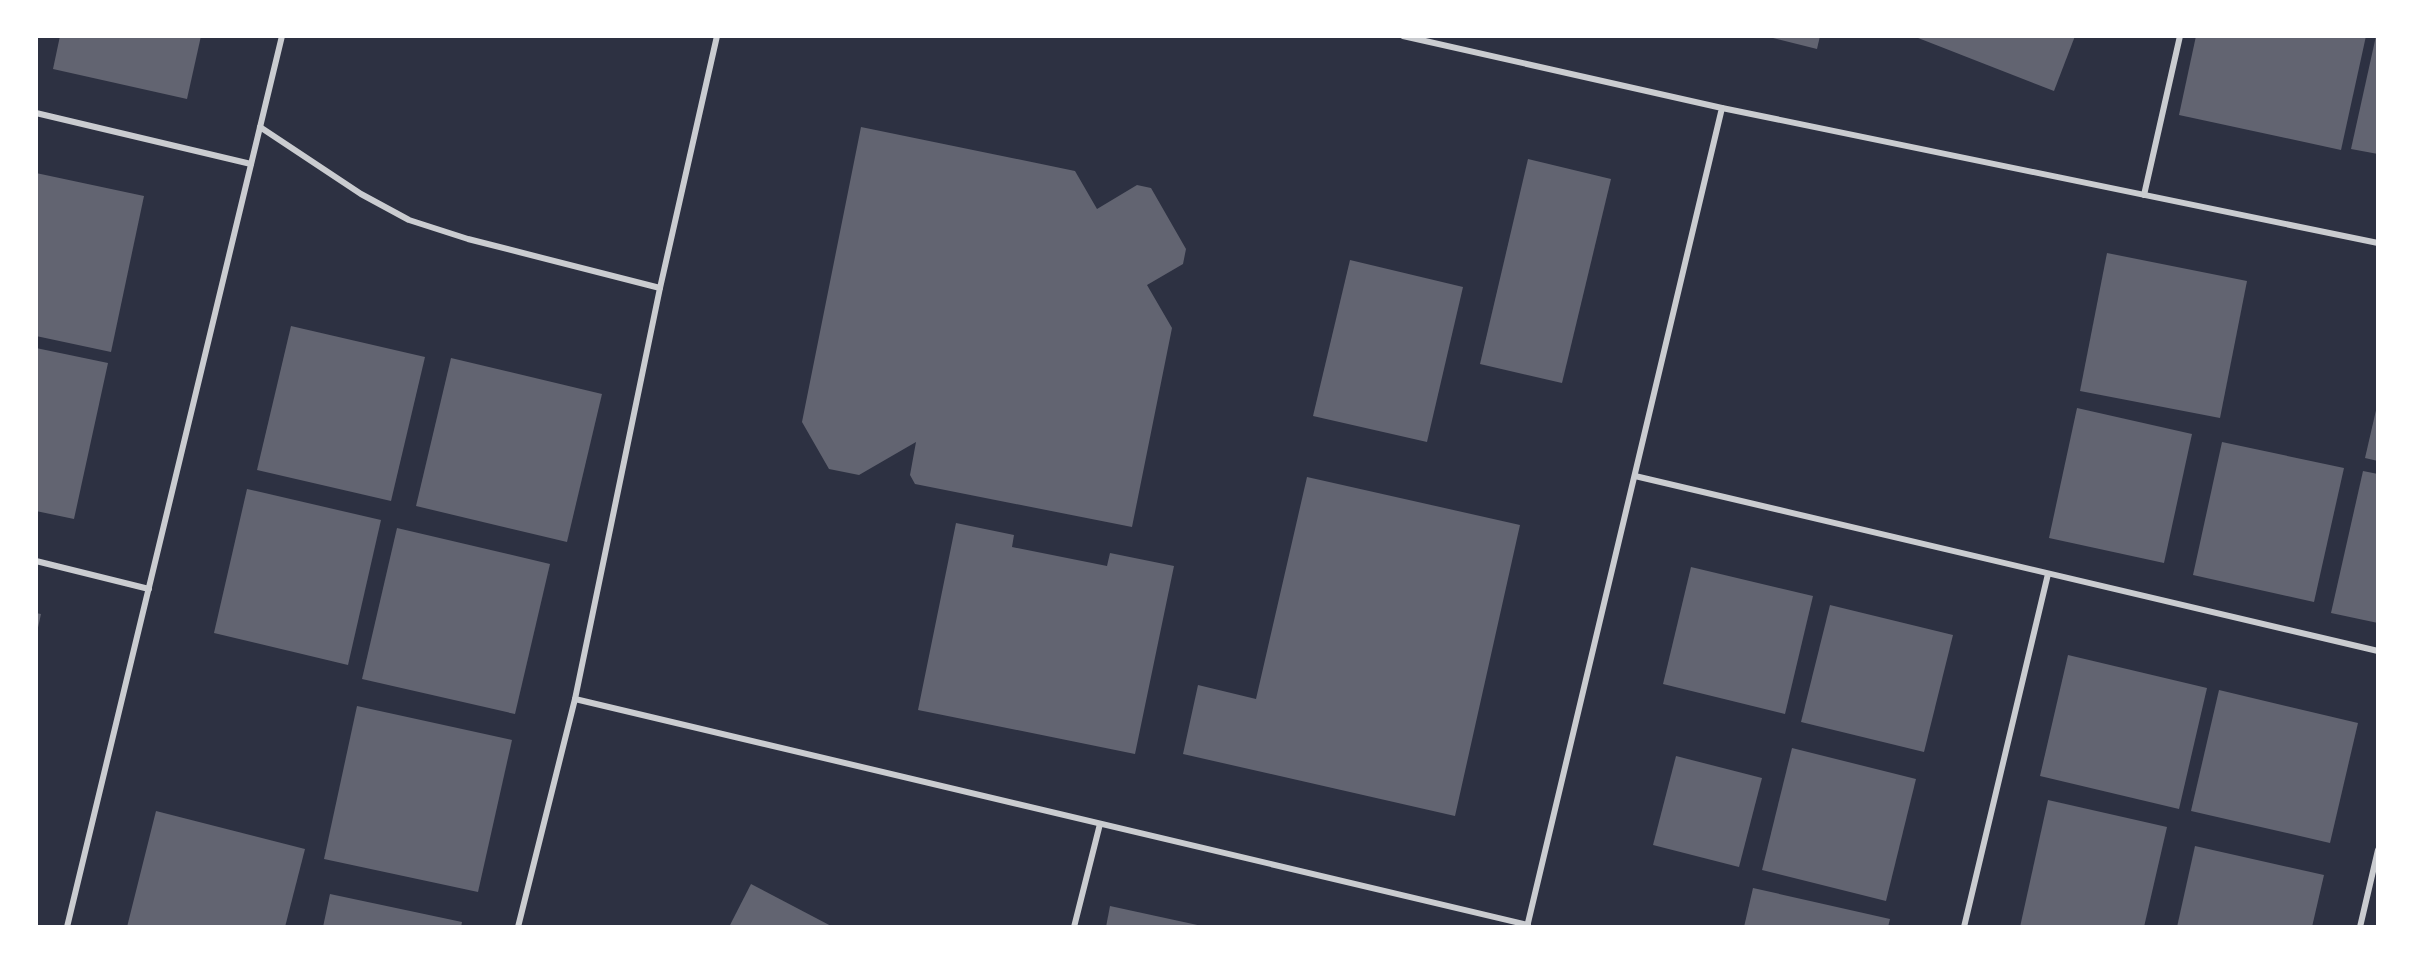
<svg xmlns="http://www.w3.org/2000/svg" width="2414" height="963" viewBox="0 0 2414 963" font-family="'Public Sans',sans-serif">
	<rect width="100%" height="100%" fill="#2d3142"/>
	<g fill="#626471">
		<polygon points="60,36 201,36 187,99 53,69"/>
		<polygon points="1765,36 1820,36 1817,49"/>
		<polygon points="1913,36 2075,36 2054,91"/>
		<polygon points="2196,36 2366,36 2341,150 2179,115"/>
		<polygon points="2376,36 2378,36 2378,154 2351,149"/>
		<polygon points="861,127 1075,171 1097,209 1137,185 1151,188 1186,249 1183,264 1147,285 1172,328 1132,527 915,484 910,475 916,442 859,475 829,469 802,422"/>
		<polygon points="1528,159 1611,179 1562,383 1480,364"/>
		<polygon points="36,173 144,196 111,352 36,336"/>
		<polygon points="2107,253 2247,281 2220,418 2080,391"/>
		<polygon points="1350,260 1463,287 1427,442 1313,416"/>
		<polygon points="291,326 425,357 391,501 257,470"/>
		<polygon points="36,348 108,363 74,519 36,511"/>
		<polygon points="451,358 602,394 567,542 416,506"/>
		<polygon points="2377,406 2378,406 2378,461 2365,458"/>
		<polygon points="2077,408 2192,434 2164,563 2049,538"/>
		<polygon points="2222,442 2344,468 2314,602 2193,575"/>
		<polygon points="2363,471 2378,474 2378,623 2331,613"/>
		<polygon points="1307,477 1520,525 1455,816 1183,754 1198,685 1256,699"/>
		<polygon points="247,489 381,520 348,665 214,633"/>
		<polygon points="956,523 1014,535 1012,547 1107,566 1110,553 1174,566 1135,754 918,710"/>
		<polygon points="397,528 550,564 515,714 362,679"/>
		<polygon points="1691,567 1813,596 1785,714 1663,684"/>
		<polygon points="1830,605 1953,635 1924,752 1801,722"/>
		<polygon points="36,613 41,614 37,632 36,632"/>
		<polygon points="2068,655 2207,688 2179,809 2040,776"/>
		<polygon points="2219,690 2358,723 2330,843 2191,811"/>
		<polygon points="357,706 512,740 478,892 324,859"/>
		<polygon points="1792,748 1916,779 1886,901 1762,870"/>
		<polygon points="1676,756 1762,778 1739,867 1653,845"/>
		<polygon points="2048,800 2167,827 2144,927 2020,927"/>
		<polygon points="156,811 305,849 285,927 127,927"/>
		<polygon points="2195,846 2324,875 2312,927 2177,927"/>
		<polygon points="751,884 833,927 729,927"/>
		<polygon points="1753,888 1890,919 1888,927 1744,927"/>
		<polygon points="330,894 462,922 461,927 323,927"/>
		<polygon points="1110,906 1202,926 1202,927 1106,927"/>
	</g>
	<g fill="none" stroke-linecap="round" stroke-linejoin="round">
		<g stroke="#caccd0" stroke-width="6">
			<polyline points="1403,36 1722,108 1527,927"/>
			<polyline points="1722,108 2378,243"/>
			<polyline points="36,113 251,164"/>
			<polyline points="260,127 361,194 409,220 468,239 660,288"/>
			<polyline points="2144,195 2180,36"/>
			<polyline points="1635,476 2378,651"/>
			<polyline points="36,561 149,589"/>
			<polyline points="575,699 1528,925"/>
			<polyline points="67,927 282,36"/>
			<polyline points="518,927 575,699 660,288 717,36"/>
			<polyline points="1074,927 1100,824"/>
			<polyline points="1964,927 2048,574"/>
			<polyline points="2360,927 2378,850"/>
		</g>
	</g>
	<rect width="2414" height="963" fill="none" stroke="#ffffff" stroke-width="76"/>
</svg>
